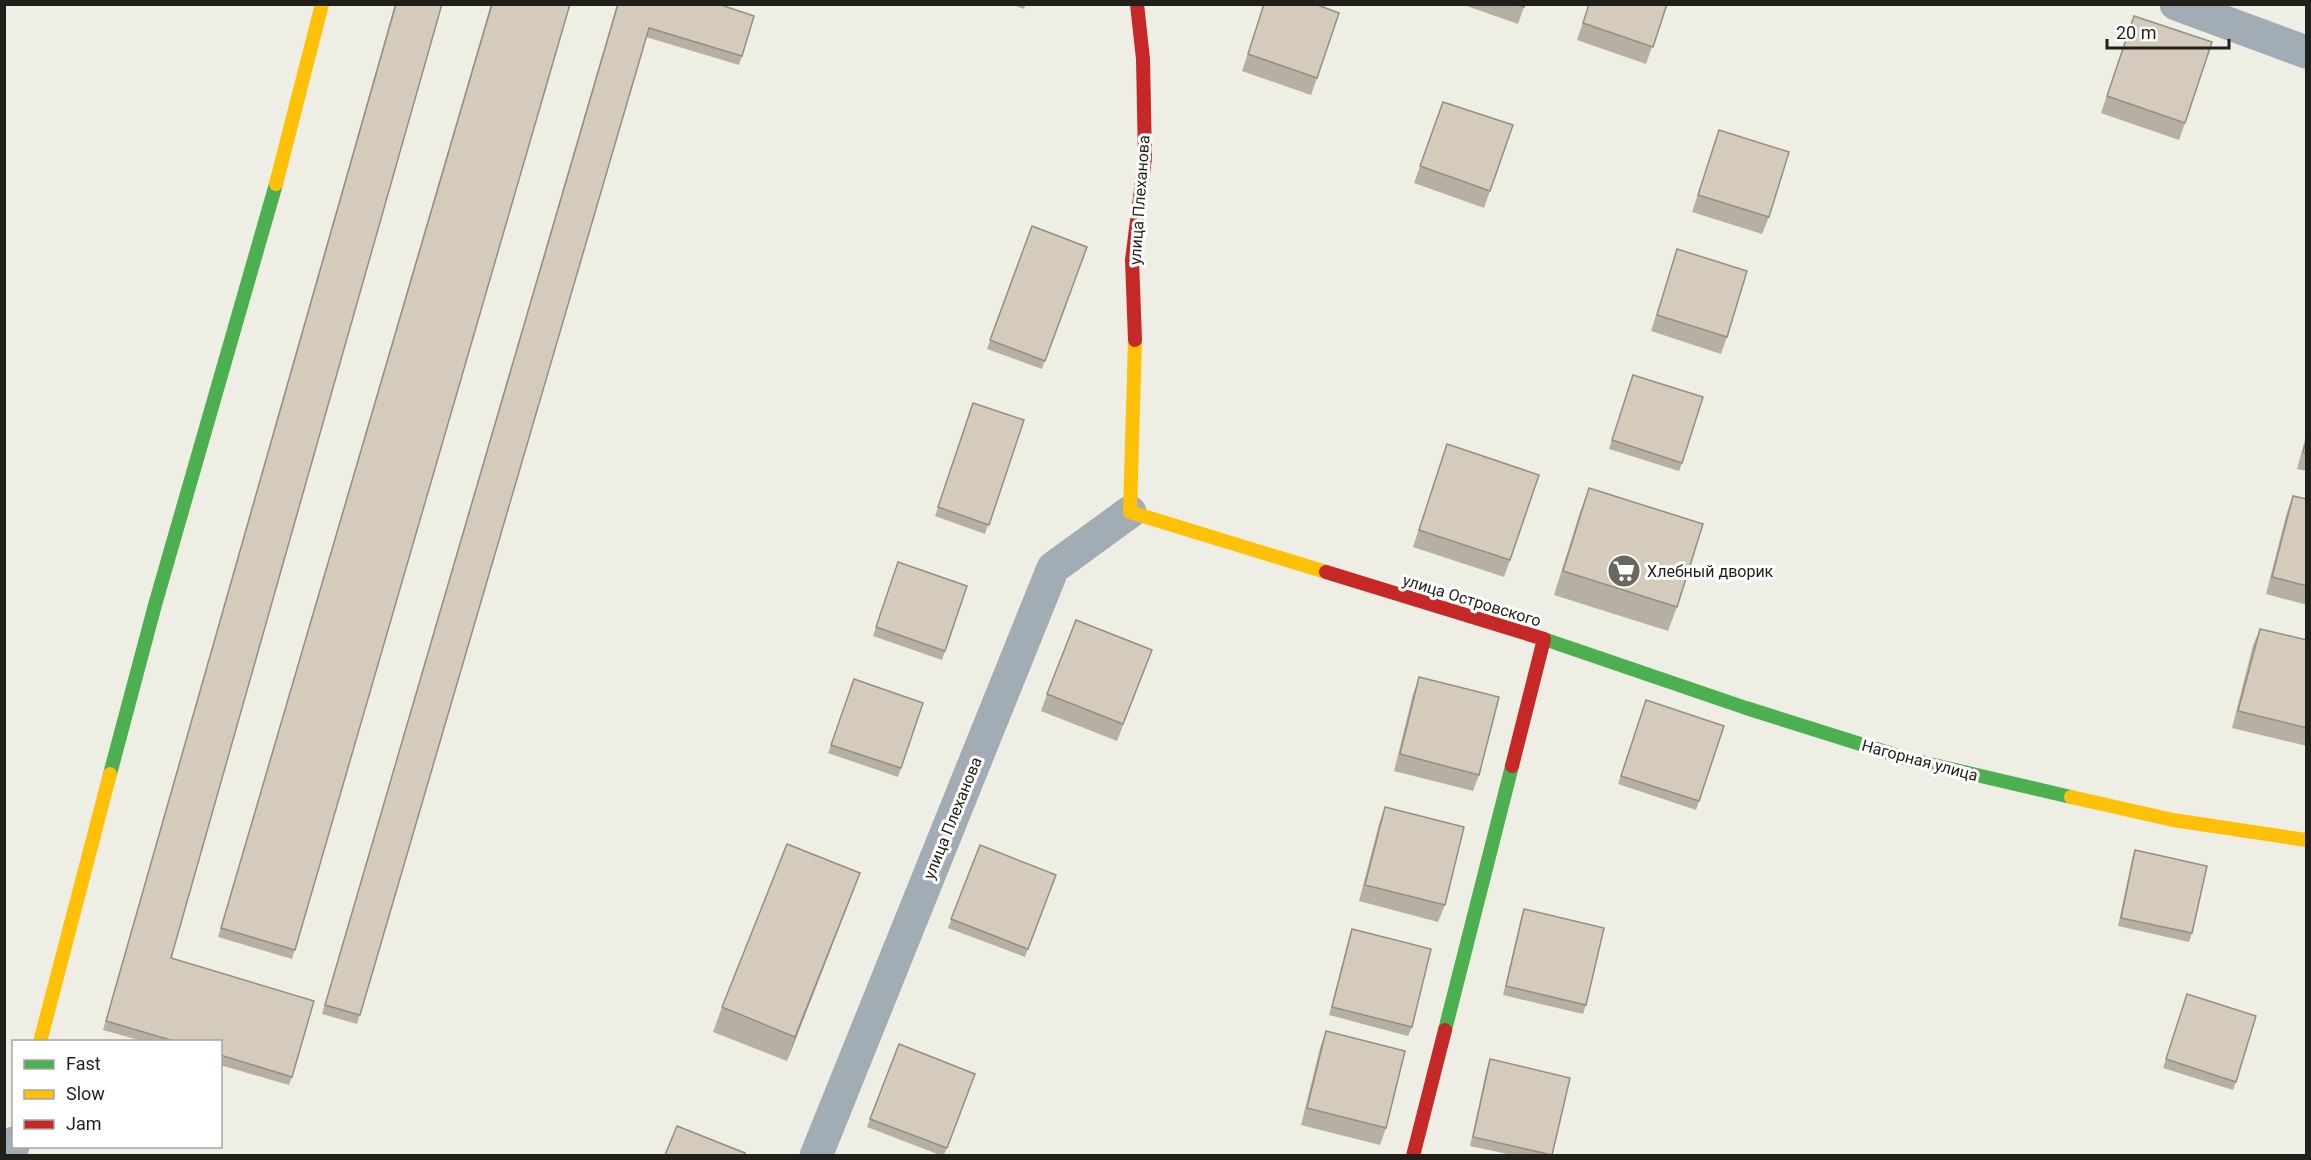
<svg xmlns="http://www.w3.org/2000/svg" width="2311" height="1160" viewBox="0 0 2311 1160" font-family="Roboto,sans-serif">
	<rect width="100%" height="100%" fill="#efeee4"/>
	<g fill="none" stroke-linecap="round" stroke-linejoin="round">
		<g stroke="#a1acb5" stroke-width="33">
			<polyline points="2176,4 2306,52"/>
			<polyline points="10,1156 14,1143"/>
			<polyline points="816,1156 1053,568 1130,512"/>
		</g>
		<g stroke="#4caf50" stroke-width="14">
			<polyline points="1544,639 1746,708 1908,759 2071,797"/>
			<polyline points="110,774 155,605 276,184"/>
			<polyline points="1445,1030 1512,766"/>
		</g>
		<g stroke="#ffc107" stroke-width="14">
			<polyline points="276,184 322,4"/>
			<polyline points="1135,340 1130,512 1326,572"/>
			<polyline points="2071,797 2173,820 2306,840"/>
			<polyline points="40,1042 110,774"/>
		</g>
		<g stroke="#c62828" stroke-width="14">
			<polyline points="1135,340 1132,260 1145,158 1143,59 1137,4"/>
			<polyline points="1326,572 1544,639 1512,766"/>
			<polyline points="1413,1156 1445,1030"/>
		</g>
	</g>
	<g fill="#b7afa2">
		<polygon points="395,4 442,4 171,958 292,1077 289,1085 220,1065 220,1041 142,1041 103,1030"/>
		<polygon points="491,4 570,4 292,959 218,937"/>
		<polygon points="617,4 718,4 742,56 739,65 646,37 357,1024 322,1014"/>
		<polygon points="1010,4 1026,4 1024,9"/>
		<polygon points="1264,4 1317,78 1311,95 1242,71"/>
		<polygon points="1461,4 1525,4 1518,24"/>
		<polygon points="1589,4 1667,4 1646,64 1577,40"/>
		<polygon points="2128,33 2185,123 2179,140 2101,113"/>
		<polygon points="1443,102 1513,125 1484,208 1414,183"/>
		<polygon points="1719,130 1769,217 1762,234 1692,212"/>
		<polygon points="1032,226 1087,247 1042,369 987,349"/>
		<polygon points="1677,249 1727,337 1721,354 1651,331"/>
		<polygon points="1630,383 1682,463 1679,471 1609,449"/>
		<polygon points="973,403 1024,420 985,534 935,516"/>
		<polygon points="2307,432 2307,471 2297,469"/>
		<polygon points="1447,444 1510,560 1504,577 1413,547"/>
		<polygon points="1589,488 1677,607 1668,631 1554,595 1580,512"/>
		<polygon points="2293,496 2307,499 2307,605 2266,594 2287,512"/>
		<polygon points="898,562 967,586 942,660 873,636"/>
		<polygon points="2260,629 2307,640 2307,746 2232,728 2253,645"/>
		<polygon points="1152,650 1117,741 1041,711 1047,694"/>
		<polygon points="1419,677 1479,775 1473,791 1394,771 1413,694"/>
		<polygon points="854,679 923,703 898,777 828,753"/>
		<polygon points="1646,700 1724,726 1696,810 1618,784"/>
		<polygon points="1385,807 1445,905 1438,922 1359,901 1379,824"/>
		<polygon points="980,845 1056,875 1025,957 948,928"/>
		<polygon points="2135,850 2192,933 2189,942 2118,926 2132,859"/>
		<polygon points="851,897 787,1061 713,1032 722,1007"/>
		<polygon points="1524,909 1586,1005 1583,1014 1503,995 1521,918"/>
		<polygon points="1352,929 1412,1027 1408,1036 1329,1015 1349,938"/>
		<polygon points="2184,1003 2236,1082 2233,1090 2163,1068"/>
		<polygon points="1326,1031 1386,1128 1380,1145 1301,1125 1320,1048"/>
		<polygon points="899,1044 975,1074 944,1155 940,1155 867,1127"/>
		<polygon points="1490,1059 1552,1155 1512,1155 1470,1146 1487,1068"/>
	</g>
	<polygon fill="#958e84" points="860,873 851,897 787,1061 795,1037"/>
	<g fill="#d5cbbc" stroke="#958e84" stroke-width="1.5">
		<polygon points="396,4 442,4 171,958 314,1001 292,1077 220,1055 220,1041 174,1041 106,1021"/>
		<polygon points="492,4 570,4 295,950 221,928"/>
		<polygon points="618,4 718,4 754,16 742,56 649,28 360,1015 325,1005"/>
		<polygon points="1264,4 1315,4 1339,13 1317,78 1248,54"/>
		<polygon points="1516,4 1525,4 1524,7"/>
		<polygon points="1589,4 1667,4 1653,47 1583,23"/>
		<polygon points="2134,16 2212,42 2185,123 2107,96"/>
		<polygon points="1443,102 1513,125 1490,191 1420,166"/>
		<polygon points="1719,130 1789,152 1769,217 1698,195"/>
		<polygon points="1032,226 1087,247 1045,361 990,340"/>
		<polygon points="1677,249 1747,271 1727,337 1657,315"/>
		<polygon points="1633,375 1703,397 1682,463 1612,440"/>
		<polygon points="973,403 1024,420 989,525 938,507"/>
		<polygon points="2307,439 2307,453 2303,452"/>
		<polygon points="1447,444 1539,475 1510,560 1419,530"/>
		<polygon points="1589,488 1703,524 1677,607 1563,571"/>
		<polygon points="2293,496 2307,499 2307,586 2272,577"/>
		<polygon points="898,562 967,586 945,651 876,627"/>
		<polygon points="1076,620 1152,650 1123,724 1047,694"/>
		<polygon points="2260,629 2307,640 2307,728 2238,711"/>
		<polygon points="1419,677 1499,697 1479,775 1400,754"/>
		<polygon points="854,679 923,703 901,768 831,745"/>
		<polygon points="1646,700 1724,726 1699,801 1621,776"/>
		<polygon points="1385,807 1464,827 1445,905 1365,885"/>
		<polygon points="787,844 860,873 795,1037 722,1007"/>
		<polygon points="980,845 1056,875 1028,949 951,919"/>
		<polygon points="2135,850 2207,866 2192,933 2121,918"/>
		<polygon points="1524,909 1604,928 1586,1005 1506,986"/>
		<polygon points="1352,929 1431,949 1412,1027 1332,1007"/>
		<polygon points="2187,994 2256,1016 2236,1082 2166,1059"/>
		<polygon points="1326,1031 1405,1051 1386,1128 1307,1108"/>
		<polygon points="899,1044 975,1074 947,1148 870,1119"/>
		<polygon points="1490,1059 1570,1078 1552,1155 1473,1137"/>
		<polygon points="677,1126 745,1153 744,1155 665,1155"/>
	</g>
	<defs>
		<g id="supermarket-disc" transform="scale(1.725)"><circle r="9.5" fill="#686760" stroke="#fff"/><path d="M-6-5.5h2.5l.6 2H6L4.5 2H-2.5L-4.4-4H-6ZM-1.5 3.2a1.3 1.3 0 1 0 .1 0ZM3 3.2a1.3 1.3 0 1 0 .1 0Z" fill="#fff"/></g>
	</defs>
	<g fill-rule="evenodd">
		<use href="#supermarket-disc" x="1624" y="571"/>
	</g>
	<g text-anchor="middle" stroke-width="6" stroke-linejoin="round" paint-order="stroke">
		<g font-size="16" fill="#201f19" stroke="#fff">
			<text transform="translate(1139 200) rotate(-86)" y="6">улица Плеханова</text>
			<text transform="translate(1472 600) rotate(17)" y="6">улица Островского</text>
			<text transform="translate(1920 760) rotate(15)" y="6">Нагорная улица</text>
			<text transform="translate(952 818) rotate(-68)" y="6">улица Плеханова</text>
		</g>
		<g font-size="16" fill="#201f19" stroke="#fff" text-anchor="start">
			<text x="1647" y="577">Хлебный дворик</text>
		</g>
	</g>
	<rect width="2311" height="1160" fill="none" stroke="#201f19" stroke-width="12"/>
	<rect x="12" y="1040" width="210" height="108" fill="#ffffff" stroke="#a6a5a3" stroke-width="1.5"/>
	<rect x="24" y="1060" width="30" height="9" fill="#4caf50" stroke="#a6a5a3" stroke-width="1.5"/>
	<text x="66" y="1070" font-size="18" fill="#201f19">Fast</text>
	<rect x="24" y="1090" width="30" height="9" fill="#ffc107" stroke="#a6a5a3" stroke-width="1.5"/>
	<text x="66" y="1100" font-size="18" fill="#201f19">Slow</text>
	<rect x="24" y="1120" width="30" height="9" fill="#c62828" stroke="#a6a5a3" stroke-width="1.5"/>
	<text x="66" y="1130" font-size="18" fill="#201f19">Jam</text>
	<path d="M2107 39v9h122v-9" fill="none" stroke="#201f19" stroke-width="3"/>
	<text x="2116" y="39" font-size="18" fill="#201f19" stroke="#ffffff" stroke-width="4.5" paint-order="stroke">20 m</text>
</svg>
